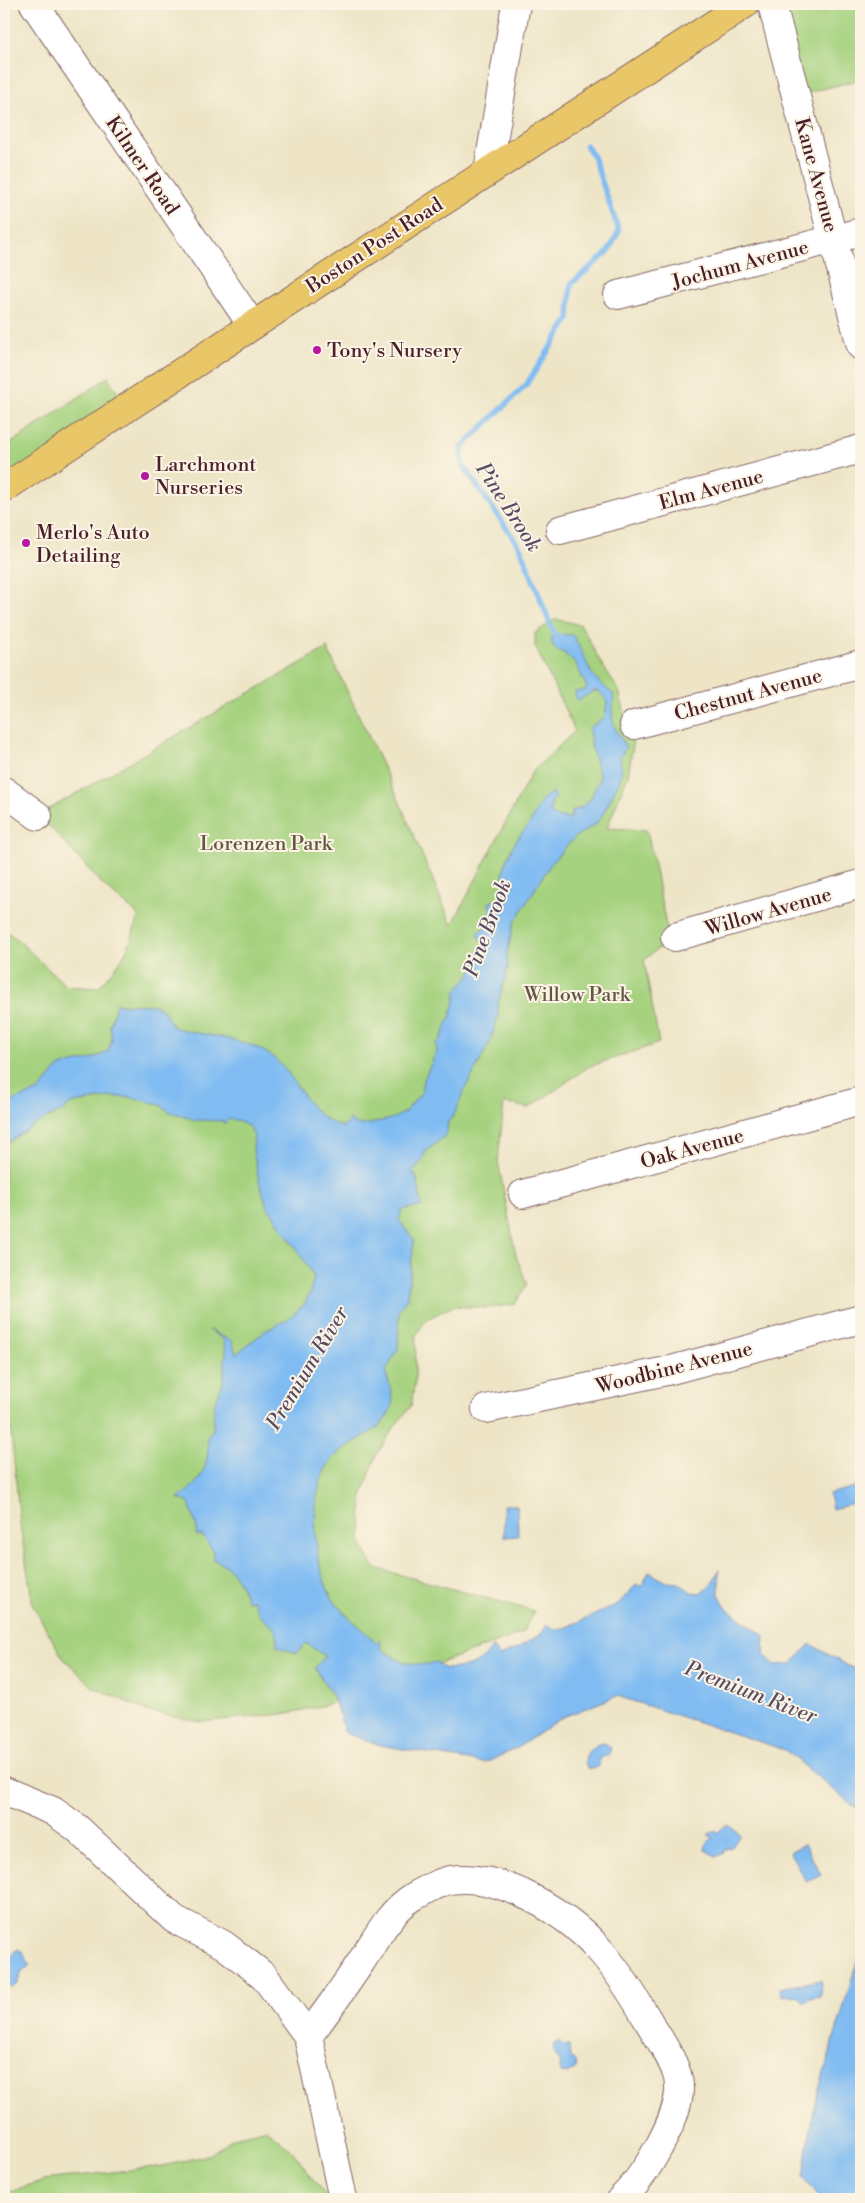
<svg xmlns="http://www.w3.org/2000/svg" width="865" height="2203" viewBox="0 0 865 2203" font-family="'Libre Bodoni',serif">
	<rect width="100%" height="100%" fill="#fcf5e5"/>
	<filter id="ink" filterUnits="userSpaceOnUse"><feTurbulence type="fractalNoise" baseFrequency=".02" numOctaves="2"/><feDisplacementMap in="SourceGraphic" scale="10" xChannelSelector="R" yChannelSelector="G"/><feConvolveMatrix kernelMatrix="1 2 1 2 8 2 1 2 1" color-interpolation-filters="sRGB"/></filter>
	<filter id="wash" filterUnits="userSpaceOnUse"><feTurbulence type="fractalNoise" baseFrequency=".0096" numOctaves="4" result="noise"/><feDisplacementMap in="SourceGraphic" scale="20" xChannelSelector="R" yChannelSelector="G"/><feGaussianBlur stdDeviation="1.12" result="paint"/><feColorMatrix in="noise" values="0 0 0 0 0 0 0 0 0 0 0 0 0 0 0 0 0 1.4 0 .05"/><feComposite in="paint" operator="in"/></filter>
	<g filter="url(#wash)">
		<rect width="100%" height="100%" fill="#eee5c7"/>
		<g fill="#a6d27f" stroke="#787855">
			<polygon points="778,4 861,4 861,79 803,94"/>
			<polygon points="108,377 130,412 4,492 4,448"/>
			<path d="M 556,619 L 581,625 L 601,663 L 619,691 L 633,745 L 628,775 L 607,828 L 647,830 L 669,940 L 644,960 L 659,1043 L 588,1067 L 529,1108 L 504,1103 L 498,1161 L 516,1256 L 527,1284 L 515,1304 L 488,1308 L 453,1306 L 427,1319 L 416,1335 L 415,1382 L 411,1406 L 395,1426 L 377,1454 L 362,1496 L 361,1544 L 375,1568 L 534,1611 L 522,1633 L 322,1706 L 283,1714 L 200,1722 L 150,1712 L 93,1687 L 63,1658 L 33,1606 L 20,1524 L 9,1409 L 4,1402 L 4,930 L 17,939 L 66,986 L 98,988 C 123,960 129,952 138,915 L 105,887 L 39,815 L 327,648 L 400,803 L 452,925 L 532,772 L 575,731 L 535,646 L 535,633 Z"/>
			<polygon points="266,2128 293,2152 328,2199 4,2199 4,2194 44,2180 163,2166 209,2155 233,2138"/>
		</g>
		<g fill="#80bcf2" stroke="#656e8e">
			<path d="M 554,634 L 572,635 L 575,638 L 592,674 L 600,683 L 614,695 L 612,716 L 614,726 L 626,747 L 620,757 L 622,771 L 619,782 L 604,812 L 596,824 L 576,836 L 552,862 L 514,923 L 507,954 L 508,967 L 498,1004 L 498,1017 L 489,1044 L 465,1089 L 454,1115 L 448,1122 L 447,1131 L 444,1137 L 425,1152 L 423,1159 L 412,1174 L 416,1175 L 422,1206 L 402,1210 L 399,1220 L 414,1240 L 407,1298 L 399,1310 L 398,1349 L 386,1371 C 387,1384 396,1395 391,1408 C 382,1434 351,1439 334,1457 C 306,1485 313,1564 331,1596 C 341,1615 363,1626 375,1643 L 380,1639 L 381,1648 C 395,1661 418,1669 436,1662 L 445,1669 C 467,1668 480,1666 492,1647 L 499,1656 C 506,1655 533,1639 540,1635 C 543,1632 545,1628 547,1625 L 554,1629 L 564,1628 L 590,1617 L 618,1604 L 636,1585 L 642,1586 L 649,1572 L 666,1582 L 679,1583 L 691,1592 L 700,1593 L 711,1585 L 719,1570 L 719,1594 L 726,1608 L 765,1636 L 764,1654 L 775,1665 L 792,1664 L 810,1644 L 861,1673 L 861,1812 L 785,1750 L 617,1696 L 563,1717 L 517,1748 L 485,1763 L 380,1745 L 345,1733 L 333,1696 L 315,1668 L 325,1656 L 306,1643 L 297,1653 L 276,1646 C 281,1626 270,1628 261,1616 C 257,1612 255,1605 253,1600 L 247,1601 C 241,1583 233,1566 214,1560 L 213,1552 L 203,1536 L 196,1535 L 197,1528 L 189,1503 L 178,1498 C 201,1484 211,1464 207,1437 L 213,1430 L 214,1405 L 223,1383 L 226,1351 L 223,1339 L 209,1330 L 232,1341 L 236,1354 L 265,1331 L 288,1319 L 304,1305 L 310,1293 L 314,1277 L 300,1254 L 267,1206 L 259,1181 L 253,1150 L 254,1137 L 250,1127 L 236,1120 L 229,1119 L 224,1124 L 224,1121 L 193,1120 L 189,1117 L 170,1112 L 159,1104 L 130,1097 L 110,1097 L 70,1104 L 65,1110 L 39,1122 L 4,1145 L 4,1108 L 17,1099 L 39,1091 L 58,1068 L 69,1064 L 93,1059 L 108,1051 L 112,1039 L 110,1026 L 116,1004 L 153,1005 L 163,1010 L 173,1027 C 205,1037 248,1037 274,1058 C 301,1081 305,1116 343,1127 L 347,1124 L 350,1118 L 353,1124 L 363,1125 L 374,1123 L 394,1118 L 405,1112 L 422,1092 L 422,1084 L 437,1051 L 436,1044 L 441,1039 L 453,1009 L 457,990 L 469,976 L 484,945 L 478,936 L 479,932 L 491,923 L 489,903 L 503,896 L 501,889 L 504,882 C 500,870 513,844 521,834 C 523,831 526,829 529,825 C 536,813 539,797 554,792 L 555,797 L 551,804 L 551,814 L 560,818 L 571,818 L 572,811 L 582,807 L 590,800 L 600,778 L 591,745 L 589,728 L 605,717 L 607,702 C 597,684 593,692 579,700 L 576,698 L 575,692 L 585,690 L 587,687 L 576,664 L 564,653 L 555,649 L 551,641 Z"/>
			<polygon points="861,1485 861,1502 832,1509 829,1494"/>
			<polygon points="503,1505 517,1505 518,1536 504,1537"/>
			<path d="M 602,1743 L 607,1744 L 611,1748 L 609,1755 L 601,1757 L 598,1767 L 593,1769 L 588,1769 C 580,1757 591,1746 602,1743 Z"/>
			<polygon points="726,1825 730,1826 740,1835 732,1847 725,1849 723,1854 716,1856 705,1850 706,1843 714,1838 708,1835 715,1830 717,1833"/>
			<polygon points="804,1844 821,1874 806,1882 790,1852"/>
			<polygon points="861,1948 861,2199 822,2199 803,2178 815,2103"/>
			<polygon points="17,1949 22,1951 30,1965 22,1972 17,1984 12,1988 4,1985 4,1968"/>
			<polygon points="821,1980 820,1996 810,1998 805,2003 798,1995 782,1996 780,1988"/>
			<polygon points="559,2041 563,2045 569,2045 570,2056 575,2061 576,2068 568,2074 561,2073 559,2068 560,2061 553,2052 554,2044"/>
		</g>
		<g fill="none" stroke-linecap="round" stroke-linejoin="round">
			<polyline stroke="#80bcf2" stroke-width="5.5" points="558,637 554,634 521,549 462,464 462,447 526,385 569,319 571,284 608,252 619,231 593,156 586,145"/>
		</g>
	</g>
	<g filter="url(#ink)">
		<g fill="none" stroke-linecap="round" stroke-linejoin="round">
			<g stroke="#836462" stroke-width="30">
				<g id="minor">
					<polyline points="34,4 252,325"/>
					<polyline points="772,4 861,346"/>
					<polyline points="488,171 516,4"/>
					<polyline points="618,295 861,232"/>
					<polyline points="560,530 861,449"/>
					<polyline points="634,725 861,664"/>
					<polyline points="4,791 38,816"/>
					<polyline points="675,937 861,884"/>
					<polyline points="523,1194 861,1101"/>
					<polyline points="486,1409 671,1370 861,1319"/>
					<polyline points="4,1791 53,1811 77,1828 174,1919 224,1945 264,1976 308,2036 343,2199"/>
					<path d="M 308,2036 C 327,2012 344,1987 361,1962 C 376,1939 389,1912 413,1897 C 424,1891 438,1882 450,1880 C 500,1872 565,1912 597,1947 C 617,1969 634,1996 649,2022 C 659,2039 679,2067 679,2086 C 681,2116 643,2180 621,2199"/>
				</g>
			</g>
			<g stroke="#836462" stroke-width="30">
				<polyline id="major" points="4,488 745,4"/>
			</g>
			<use href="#minor" stroke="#fff" stroke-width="28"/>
			<use href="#major" stroke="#e9c769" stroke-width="28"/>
		</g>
	</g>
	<g fill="#b5179e" stroke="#fcf5e5" stroke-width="2">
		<circle cx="317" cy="350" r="5"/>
		<circle cx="145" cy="476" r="5"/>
		<circle cx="26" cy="543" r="5"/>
	</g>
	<g text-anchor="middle" stroke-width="4" stroke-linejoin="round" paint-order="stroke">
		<g font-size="20" fill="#4a1f2b" stroke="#fcf5e5">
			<text transform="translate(143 165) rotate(56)" y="7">Kilmer Road</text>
			<text transform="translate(817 175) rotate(75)" y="7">Kane Avenue</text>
			<text transform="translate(374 245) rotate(-33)" y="7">Boston Post Road</text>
			<text transform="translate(740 264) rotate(-15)" y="7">Jochum Avenue</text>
			<text transform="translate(711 489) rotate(-15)" y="7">Elm Avenue</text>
			<text transform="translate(748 694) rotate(-15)" y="7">Chestnut Avenue</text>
			<text transform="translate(768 911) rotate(-16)" y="7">Willow Avenue</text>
			<text transform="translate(692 1148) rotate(-15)" y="7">Oak Avenue</text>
			<text transform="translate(674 1367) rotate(-14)" y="7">Woodbine Avenue</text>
		</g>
		<g font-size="20" fill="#4a1f2b" stroke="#fcf5e5" text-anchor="start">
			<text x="327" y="357">Tony's Nursery</text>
			<text x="155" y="471">Larchmont<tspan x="155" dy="23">Nurseries</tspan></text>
			<text x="36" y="539">Merlo's Auto<tspan x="36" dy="23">Detailing</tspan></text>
		</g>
		<g font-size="20" fill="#654" stroke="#fcf5e5">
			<text x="266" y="850">Lorenzen Park</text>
			<text x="577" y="1001">Willow Park</text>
		</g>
		<g font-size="21" font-style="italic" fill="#5a4e67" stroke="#fcf5e5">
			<text transform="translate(509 507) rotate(57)" y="7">Pine Brook</text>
			<text transform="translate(487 928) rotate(-70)" y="7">Pine Brook</text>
			<text transform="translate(307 1368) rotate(-59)" y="7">Premium River</text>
			<text transform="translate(751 1692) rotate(21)" y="7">Premium River</text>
		</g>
	</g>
	<rect width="865" height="2203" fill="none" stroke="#fcf5e5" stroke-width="20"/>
</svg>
